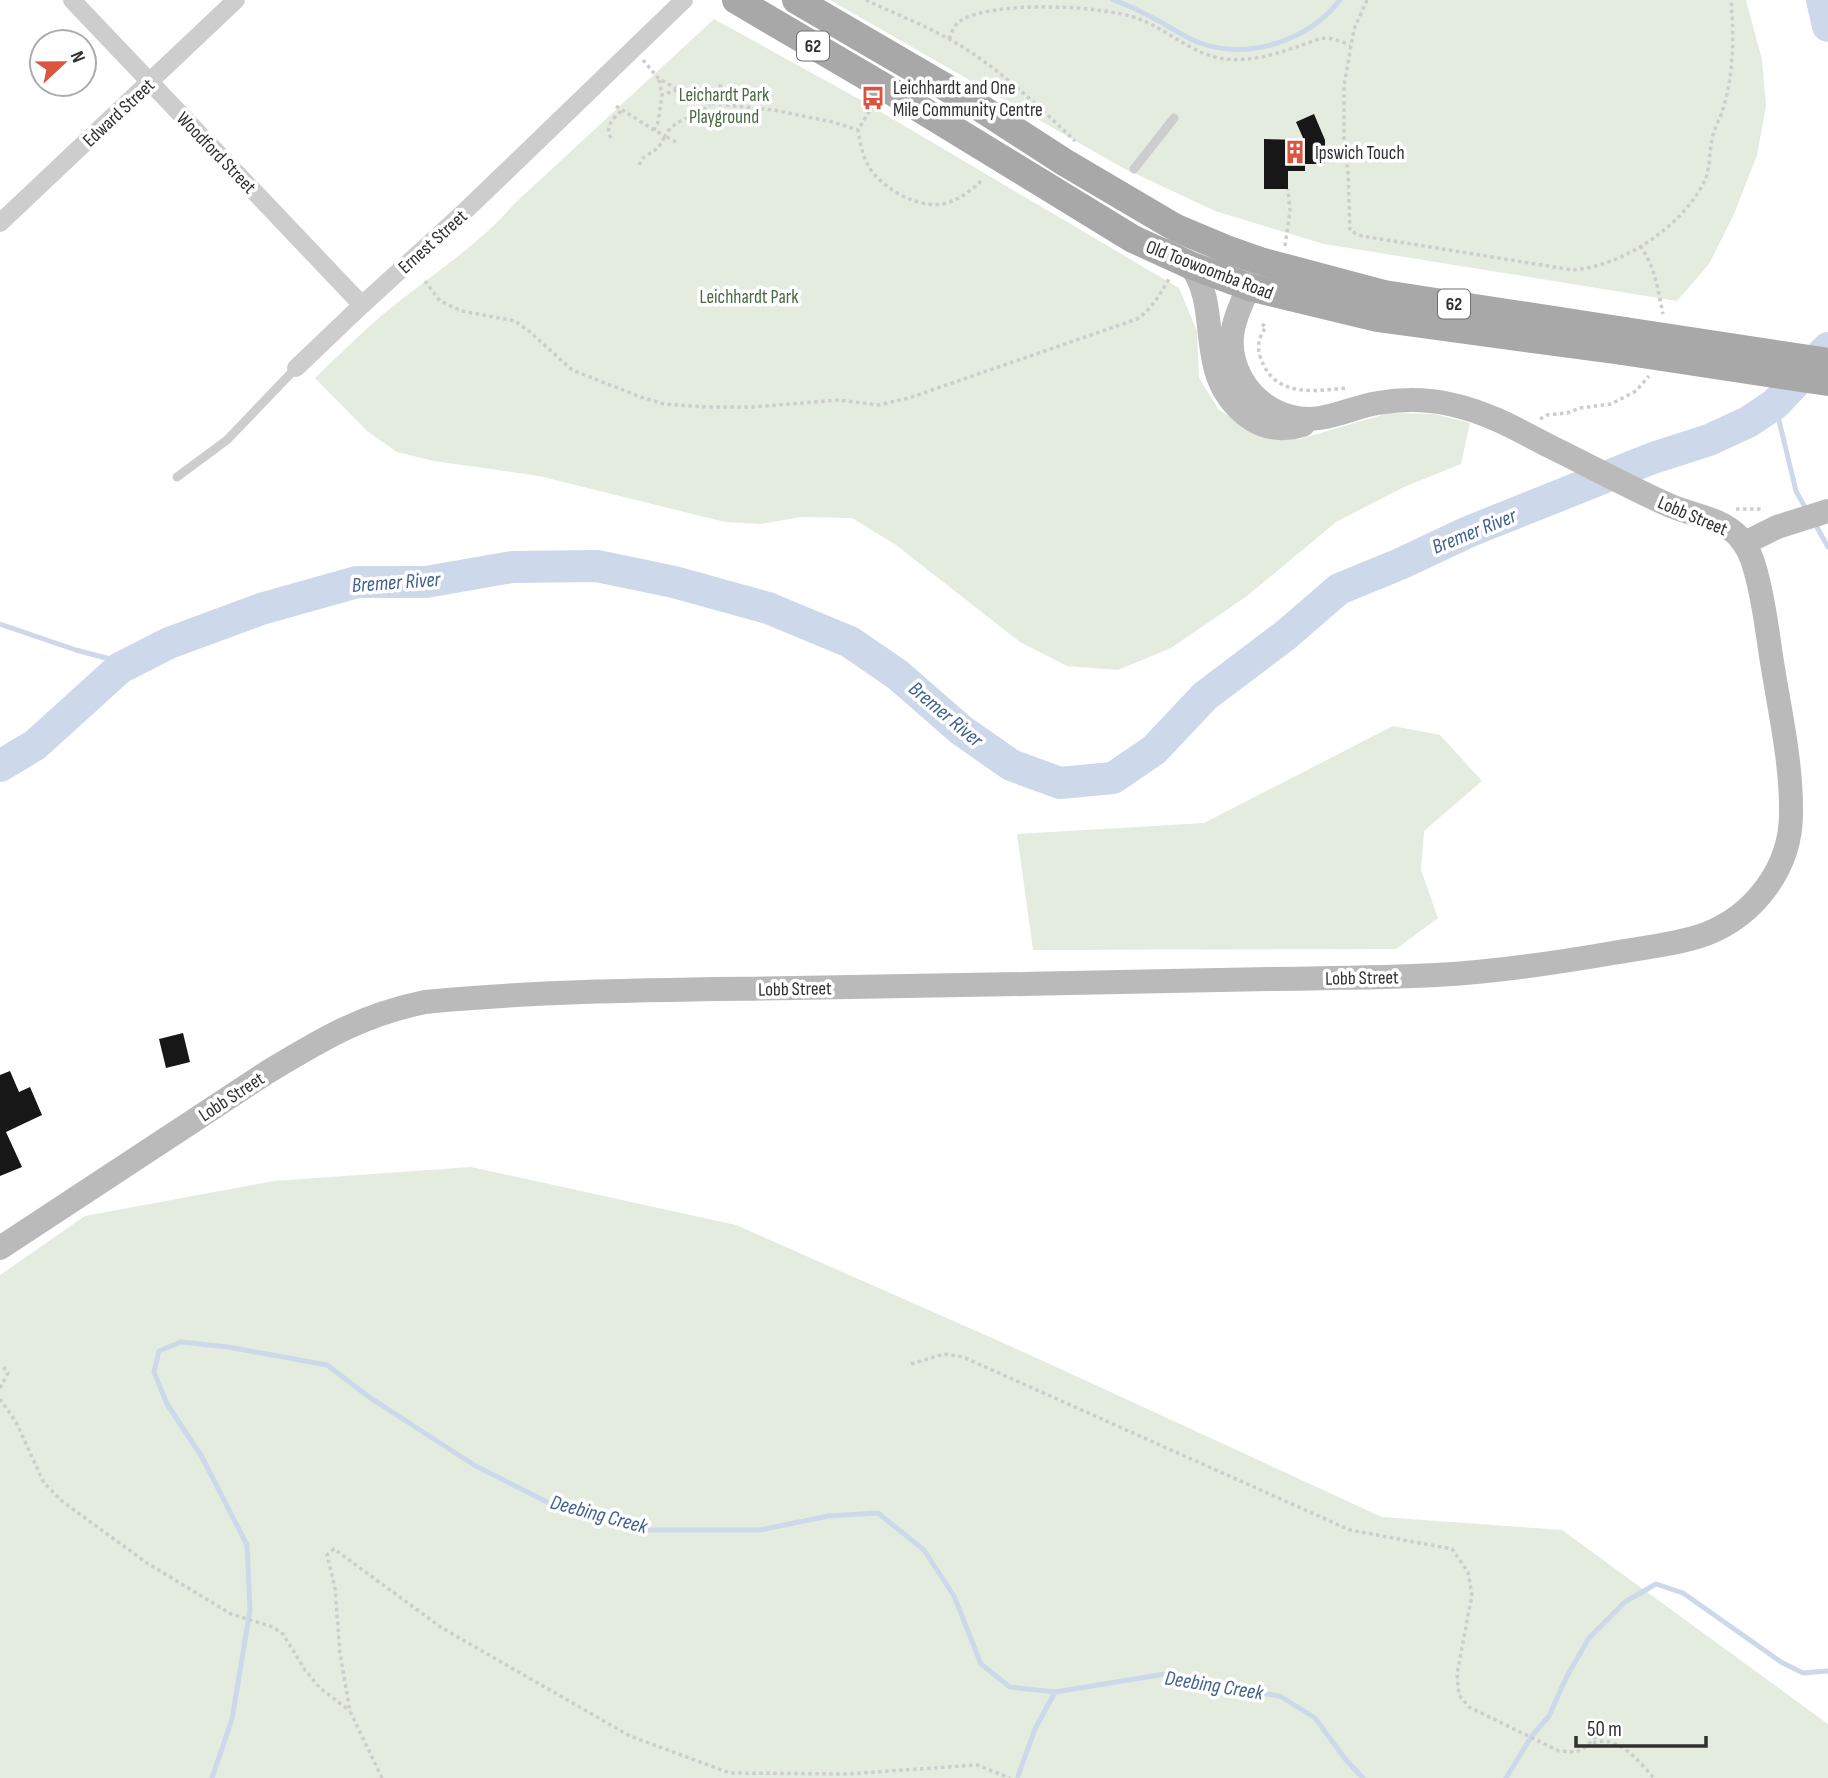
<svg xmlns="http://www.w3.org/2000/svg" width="1828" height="1778" viewBox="0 0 1828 1778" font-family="'Sofia Sans Condensed',sans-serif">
	<rect width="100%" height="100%" fill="#fff"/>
	<g fill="#e4ecdf">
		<polygon points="830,0 1746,0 1762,60 1766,106 1757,155 1734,214 1709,264 1677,301 1324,244 1215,211 1121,167"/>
		<path d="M 714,19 L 859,99 L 1179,288 L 1197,331 L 1199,378 L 1219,410 L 1253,431 L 1277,439 L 1300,439 L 1389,413 L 1434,414 L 1470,423 L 1461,464 L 1404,487 L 1336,522 L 1247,596 L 1171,648 L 1118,670 L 1067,666 L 1020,642 L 896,545 L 852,518 L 801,517 L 761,524 L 725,522 L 539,476 L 434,461 L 397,452 L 367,431 L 315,378 C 337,357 359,335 382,315 C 427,278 477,247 515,203 Z"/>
		<polygon points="1393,726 1440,735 1482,781 1424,831 1421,870 1438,918 1396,949 1033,950 1017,834 1204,823"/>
		<polygon points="471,1167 736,1225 1017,1349 1382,1517 1562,1530 1828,1724 1828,1778 0,1778 0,1275 85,1216 274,1181"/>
	</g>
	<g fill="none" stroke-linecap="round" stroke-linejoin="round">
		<g stroke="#cdd9ea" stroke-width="5">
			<path d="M 1113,0 C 1134,7 1152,17 1171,28 C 1180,33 1190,40 1200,43 C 1249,60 1308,41 1340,0"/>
			<polyline points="1775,404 1796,491 1807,511"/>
			<polyline points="1814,522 1828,547"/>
			<polyline points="0,624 76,650 129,664"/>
			<polyline points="1018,1776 1035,1729 1055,1692"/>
			<polyline points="212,1778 232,1719 250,1610 247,1545 202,1457 167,1404 154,1372 159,1351 181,1342 228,1347 327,1365 369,1397 474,1465 557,1507 643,1530 760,1530 828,1516 878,1513 924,1550 954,1596 981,1664 1010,1687 1055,1692 1165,1674 1242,1690 1280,1696 1315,1718 1346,1760 1363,1778"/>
			<polyline points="1506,1778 1531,1737 1549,1716 1566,1678 1589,1638 1625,1602 1656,1584 1683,1593 1781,1662 1803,1673 1828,1671"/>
		</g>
		<g stroke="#cdd9ea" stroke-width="32">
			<polyline points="1822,0 1828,26"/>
			<polyline points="0,766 35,745 120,668 169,643 261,609 357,582 426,582 512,567 597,566 674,582 768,608 850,642 898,675 961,730 1011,765 1060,783 1113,778 1154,750 1205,696 1287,634 1339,589 1400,564 1468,532 1653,458 1709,440 1748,422 1775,404 1828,348"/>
		</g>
	</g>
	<g fill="#171717">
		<polygon points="1314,114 1325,140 1325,164 1305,164 1305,171 1288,171 1288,189 1264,189 1264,139 1304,140 1296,122"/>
		<polygon points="183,1033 190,1062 166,1068 159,1039"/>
		<polygon points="10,1071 19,1092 30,1087 42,1115 6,1132 22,1167 0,1176 0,1075"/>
	</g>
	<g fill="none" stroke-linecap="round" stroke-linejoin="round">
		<g stroke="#cdcdcd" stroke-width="3.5" stroke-dasharray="3.5 3.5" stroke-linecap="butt">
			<path d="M 866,0 C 893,13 922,24 949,39 C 996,65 1036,104 1075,141"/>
			<path d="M 1367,0 L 1354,29 L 1344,86 L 1344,144 L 1348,172 L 1350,231 L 1362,236 L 1573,270 C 1622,266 1680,228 1703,184 C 1712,168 1708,149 1714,132 C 1716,125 1720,119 1722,112 C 1734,76 1734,37 1731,0"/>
			<path d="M 949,39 C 952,32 954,25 960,21 C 993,0 1102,5 1139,19 C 1168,30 1194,56 1226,59 C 1250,62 1276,54 1299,46 C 1307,44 1316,39 1325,38 C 1333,38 1342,42 1350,45"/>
			<polyline points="643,60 658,78 699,102 773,110 833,122 858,130"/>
			<polyline points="659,80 662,95"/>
			<path d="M 677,90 L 662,95 L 658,122 L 654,130 L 665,136 C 680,109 710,124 722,81"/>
			<path d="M 873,105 L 858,130 C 860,142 862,155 869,167 C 883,190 923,212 950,202 C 963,197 973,189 982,180"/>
			<polyline points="616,106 654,130"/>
			<path d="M 611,138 C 604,126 614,118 622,110"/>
			<polyline points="639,165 643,158 658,148 665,136 676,142"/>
			<polyline points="1285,246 1290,211 1288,189"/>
			<path d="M 1640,246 C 1655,266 1658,290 1663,314"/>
			<path d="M 425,281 L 440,301 L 462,311 L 515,321 L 529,331 L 572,370 L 641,397 L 664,404 L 707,407 L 753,407 L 839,400 L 878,405 L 909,398 L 1137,319 C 1152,309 1160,294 1169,279"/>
			<path d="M 1262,324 L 1266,327 C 1259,337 1256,347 1261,359 C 1275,398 1314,391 1348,388"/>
			<polyline points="1540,419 1547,415 1567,413 1580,408 1611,404 1636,391 1649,376"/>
			<polyline points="1736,509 1761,509 1762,512"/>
			<polyline points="911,1364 944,1354 963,1357 1350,1530 1452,1549 1468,1572 1472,1595 1457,1674 1459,1695 1469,1707 1559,1751 1575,1752 1583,1749 1598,1735"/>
			<polyline points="0,1388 8,1373 2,1365"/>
			<polyline points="0,1399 16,1422 44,1483 63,1502 147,1563 231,1614 273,1627 283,1634 305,1670 320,1688 350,1711"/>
			<path d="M 1593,1743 C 1619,1734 1639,1762 1654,1778"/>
			<polyline points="382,1778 350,1711 340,1654 335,1588 327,1555 334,1549 442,1628 630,1736 730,1773 846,1774 977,1765 1010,1778"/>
		</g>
		<g stroke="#cdcdcd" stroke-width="9">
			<polyline points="1134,169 1174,118"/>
			<polyline points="177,477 227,440 296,368"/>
		</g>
		<g stroke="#cdcdcd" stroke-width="18">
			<polyline points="72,0 362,305"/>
			<polyline points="0,223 236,0"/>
			<polyline points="296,368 362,305 463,213 684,0"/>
		</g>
		<g stroke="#bababa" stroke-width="24">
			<path d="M 1190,265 C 1224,310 1192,373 1247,416 C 1264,429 1282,431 1303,425"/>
			<polyline points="1745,543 1777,527 1828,511"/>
			<path d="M 0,1248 L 266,1073 C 321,1040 361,1015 425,1002 C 548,990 671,990 794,988 C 952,985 1111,983 1269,979 C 1325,978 1381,978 1436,975 C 1495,972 1555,963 1613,953 C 1642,948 1679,944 1706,934 C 1755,915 1790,868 1791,816 C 1792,764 1780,713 1772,662 C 1767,631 1764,599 1755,569 C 1752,557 1747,546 1739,537 C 1721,517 1688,515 1664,503 C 1625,485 1586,464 1547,445 C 1515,428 1484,411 1449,404 C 1426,399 1401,399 1378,403 C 1358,406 1340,415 1320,418 C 1288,423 1256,406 1241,378 C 1223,344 1234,318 1249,287"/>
		</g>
		<g stroke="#a8a8a8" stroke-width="28">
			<polyline points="736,0 891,91 1133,239 1190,265 1249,287 1377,318 1622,351"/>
			<polyline points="796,0 976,105 1064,162 1176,228 1226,249 1260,261 1384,294 1625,331"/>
		</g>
		<g stroke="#a8a8a8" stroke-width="28">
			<polyline points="1625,331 1828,362"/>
			<polyline points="1622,351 1828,382"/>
		</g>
	</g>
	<defs>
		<g id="bus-bare" transform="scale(1.89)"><path d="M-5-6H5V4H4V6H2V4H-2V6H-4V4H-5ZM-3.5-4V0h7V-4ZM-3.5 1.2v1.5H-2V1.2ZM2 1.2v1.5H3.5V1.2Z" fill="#da5540" stroke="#fff" stroke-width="2.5" paint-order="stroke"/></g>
		<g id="building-bare" transform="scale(1.89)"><path d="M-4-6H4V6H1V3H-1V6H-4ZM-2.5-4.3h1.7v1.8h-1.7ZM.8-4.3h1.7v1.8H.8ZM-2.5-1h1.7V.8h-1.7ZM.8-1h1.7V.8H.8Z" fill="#da5540" stroke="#fff" stroke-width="2.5" paint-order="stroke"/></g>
	</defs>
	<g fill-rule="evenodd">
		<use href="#bus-bare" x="873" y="98"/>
		<use href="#building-bare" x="1295" y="152"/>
	</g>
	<g text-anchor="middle" stroke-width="7" stroke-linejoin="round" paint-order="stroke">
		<g fill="#fff" stroke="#6e6e6e" stroke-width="2">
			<rect x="797" y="31.5" width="32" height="29" rx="5"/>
			<rect x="1438" y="289.5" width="32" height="29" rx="5"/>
		</g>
		<g font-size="18" font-weight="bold" fill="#303030">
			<text x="813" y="52">62</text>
			<text x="1454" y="310">62</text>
		</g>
		<g font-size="19" fill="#303030" stroke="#fff" text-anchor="start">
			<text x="893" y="94">Leichhardt and One<tspan x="893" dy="22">Mile Community Centre</tspan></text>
			<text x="1315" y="159">Ipswich Touch</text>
		</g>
		<g font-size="19" fill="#4b6940" stroke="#fff">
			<text x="724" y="101">Leichardt Park<tspan x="724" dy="22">Playground</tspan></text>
			<text x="749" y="303">Leichhardt Park</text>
		</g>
		<g font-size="19" fill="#303030" stroke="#fff">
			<text transform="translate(118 112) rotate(-43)" y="7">Edward Street</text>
			<text transform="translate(217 152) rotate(46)" y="7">Woodford Street</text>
			<text transform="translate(432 241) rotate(-42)" y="7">Ernest Street</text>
			<text transform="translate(1210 269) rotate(21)" y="7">Old Toowoomba Road</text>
			<text transform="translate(1693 515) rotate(23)" y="7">Lobb Street</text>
			<text transform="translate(1362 977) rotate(-1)" y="7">Lobb Street</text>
			<text transform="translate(795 988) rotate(-1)" y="7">Lobb Street</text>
			<text transform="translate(231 1096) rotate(-33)" y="7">Lobb Street</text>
		</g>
		<g font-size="21" font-style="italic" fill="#43618e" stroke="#fff">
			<text transform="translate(1474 531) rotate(-22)" y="7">Bremer River</text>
			<text transform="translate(396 582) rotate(-4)" y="7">Bremer River</text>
			<text transform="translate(946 714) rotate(40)" y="7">Bremer River</text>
			<text transform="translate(599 1514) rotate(15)" y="7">Deebing Creek</text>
			<text transform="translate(1214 1685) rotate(9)" y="7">Deebing Creek</text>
		</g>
	</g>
	<g transform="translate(63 63) rotate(68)"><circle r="33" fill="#ffffff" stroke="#acacac" stroke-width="2"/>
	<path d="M0-5L12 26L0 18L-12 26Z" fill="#da5540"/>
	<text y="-10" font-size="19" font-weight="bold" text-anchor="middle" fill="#303030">N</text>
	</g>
	<path d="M1576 1736v10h130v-10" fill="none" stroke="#303030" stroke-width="3.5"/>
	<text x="1587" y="1736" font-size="21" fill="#303030" stroke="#ffffff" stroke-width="5" paint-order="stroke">50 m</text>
</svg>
